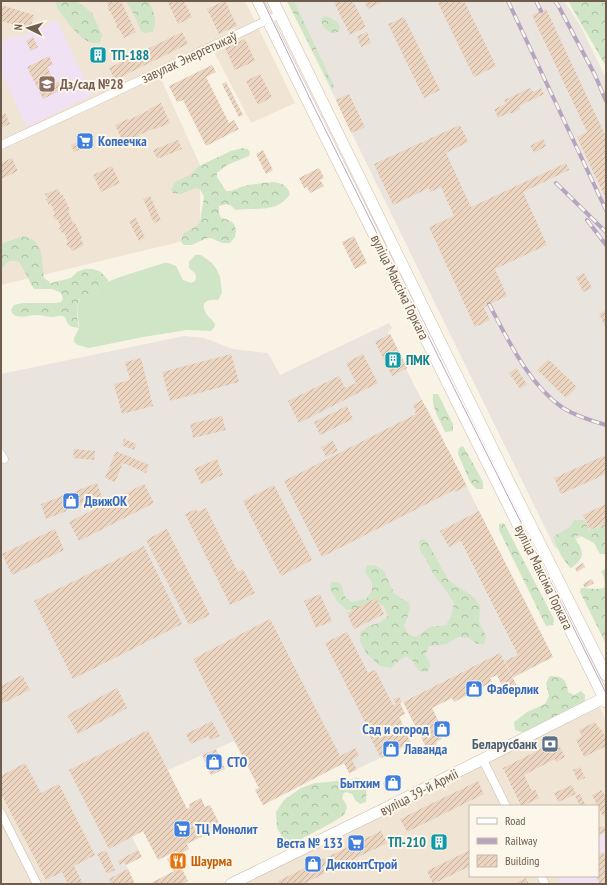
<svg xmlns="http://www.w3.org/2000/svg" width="607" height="885" viewBox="0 0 607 885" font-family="'PT Sans Narrow',sans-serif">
	<defs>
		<pattern id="forest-crowns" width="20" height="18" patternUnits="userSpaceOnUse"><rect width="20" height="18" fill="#cfe5c5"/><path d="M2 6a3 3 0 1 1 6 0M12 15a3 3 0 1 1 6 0" fill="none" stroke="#acbda2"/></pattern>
		<pattern id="building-hatch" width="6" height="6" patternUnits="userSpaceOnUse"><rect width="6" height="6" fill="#ebd4c0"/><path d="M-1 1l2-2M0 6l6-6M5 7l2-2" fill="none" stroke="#c3af9e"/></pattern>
	</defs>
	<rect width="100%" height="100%" fill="#f9f3e5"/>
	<g fill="#f0e5d4" fill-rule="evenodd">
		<polygon points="1,1 245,1 295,103 251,123 214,52 160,77 200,165 200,237 1,285"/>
		<path d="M 600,707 L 606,721 L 606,884 L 242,884 ZM 470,806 L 598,806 L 598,876 L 470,876 Z"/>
		<polygon points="1,794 41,871 48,884 1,884"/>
	</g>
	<g fill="#e9e4de">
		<polygon points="287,1 564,1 580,25 606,78 606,526 555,548 357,144 336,100"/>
		<polygon points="389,323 392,328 388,332 389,335 390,334 407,368 406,369 410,377 425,406 426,406 553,657 513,678 500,653 400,703 405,714 399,717 411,743 349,773 344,763 263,805 255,790 259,788 234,741 168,770 187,809 132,837 142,857 126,865 135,884 48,884 1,794 1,374 184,336 204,338 233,349 268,353 280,375"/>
	</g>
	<g fill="#f0e1f5">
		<polygon points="57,20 92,95 27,127 1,72 1,43 10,37 22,37"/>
		<polygon points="606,835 606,884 560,884 556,876 598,876 598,838"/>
	</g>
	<path fill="#cfe5c5" d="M 195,255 L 201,255 L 212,263 L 217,270 L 220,277 L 222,293 L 218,300 C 207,299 199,302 207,315 C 210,319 214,320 215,325 L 214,328 L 211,331 L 187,330 L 143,337 L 89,348 L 78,345 L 74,342 C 73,336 78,333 79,327 C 79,315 74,310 81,297 L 98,292 L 102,284 L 120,277 L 164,263 L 168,263 L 176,266 L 183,280 L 191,283 L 195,281 L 196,277 L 195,273 L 189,268 L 189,262 Z"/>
	<g fill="url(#forest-crowns)">
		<path d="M 55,1 L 76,1 L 86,8 L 92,13 L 102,35 L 100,43 C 85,46 72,28 64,17 C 60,12 56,7 55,1 Z"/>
		<path d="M 126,1 L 149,1 C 153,10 159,22 152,32 L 145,33 L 141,31 C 137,20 132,11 126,1 Z"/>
		<polygon points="287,1 294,1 333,84 334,88 332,89"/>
		<polygon points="568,1 606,1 606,66 604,63"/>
		<path d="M 324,16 C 331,18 337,19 340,27 L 338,32 L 333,33 C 325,30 322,28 321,19 Z"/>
		<path d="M 243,148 L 247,149 L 250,152 L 249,156 L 227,165 L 217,173 L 217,177 L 226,191 C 232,192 238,188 244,186 C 248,185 253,184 257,184 C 268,182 286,179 290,194 C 276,214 257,207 236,210 L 230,205 L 226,204 L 219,206 C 218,224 225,215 233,223 C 235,225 235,228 236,230 L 235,237 L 230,243 L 222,243 L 211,238 L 207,238 L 192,245 L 184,245 L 181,242 L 183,234 L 198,225 L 200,222 L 204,197 L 200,189 L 196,188 L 181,194 L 173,193 L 171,190 L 175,182 L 190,175 L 199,166 L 231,151 Z"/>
		<path d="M 23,236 L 34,240 L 41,251 L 44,278 L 51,283 L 71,278 L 77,272 L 85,269 L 93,269 L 101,272 L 109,281 L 102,284 L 98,292 L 80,298 C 75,307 77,317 79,328 C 70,327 68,326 65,317 C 60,315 58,316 53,317 C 47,317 42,315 37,315 C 28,315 14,321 11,310 L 14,305 L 23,303 L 56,303 L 61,302 L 63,299 L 61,293 L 53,289 L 34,289 C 28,280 25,270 18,261 L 9,261 L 2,268 L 1,274 L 1,244 Z"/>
		<path d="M 433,394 L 438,394 L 453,424 L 453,431 L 445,432 C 440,420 431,407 433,394 Z"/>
		<polygon points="463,446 470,458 483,482 483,489 476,489 470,482 458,454 459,448"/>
		<path d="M 574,520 L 585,520 L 589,531 L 606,524 L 606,554 L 600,554 L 594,543 L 579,535 L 574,537 C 584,551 586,558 571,568 C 564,562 554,545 554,536 L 570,527 Z"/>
		<polygon points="504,523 554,619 553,625 546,626 499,530 499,524"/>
		<path d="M 423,539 L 428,543 L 449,581 L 474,597 L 480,606 L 479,622 L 486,636 L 484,644 L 477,644 L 469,638 L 458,637 L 447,644 L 429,646 L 425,655 L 429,661 L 430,666 L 427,672 L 419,671 L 412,660 L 406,656 L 396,663 L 391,668 L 380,666 L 366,653 L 360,641 L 360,633 L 369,626 L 381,622 L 388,616 L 384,606 L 378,603 L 357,610 L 347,610 L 337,601 L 330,589 L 331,582 C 346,581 340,589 346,598 C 347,599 350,601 352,602 L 366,599 L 372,591 L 372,582 L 365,572 L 367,565 L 376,566 L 384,571 L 394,593 L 402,599 L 409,602 L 410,610 L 404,626 L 408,634 L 416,637 L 430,627 L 446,625 L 451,617 L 454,603 L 445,589 L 434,575 L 426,559 L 420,551 L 419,541 Z"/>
		<path d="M 606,568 L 606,644 L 580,592 L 581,588 L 596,589 L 604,588 C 605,582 605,576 601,572 Z"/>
		<path d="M 550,676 C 564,676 566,680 568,692 L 574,695 L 581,691 L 585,695 L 585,702 L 524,733 L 515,730 L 514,722 L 527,712 L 545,704 L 549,696 L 546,683 Z"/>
		<path d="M 359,778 C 367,787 367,791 366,802 L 360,804 L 355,800 L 352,794 L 346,792 L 343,794 L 342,798 L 346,804 L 347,808 L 344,815 L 333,822 L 294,843 L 289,843 L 284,840 L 277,828 L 276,812 L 284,800 L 301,788 L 315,783 L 328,782 Z"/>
	</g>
	<g fill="url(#building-hatch)">
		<polygon points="106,1 121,1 136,32 124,38 119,29 118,30 116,26 117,25 110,11 109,11 107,8 109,7"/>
		<polygon points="167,1 184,1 192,17 178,24"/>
		<polygon points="224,1 225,1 237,26 219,34 207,9"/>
		<polygon points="337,1 353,1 366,27 350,35 334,3"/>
		<polygon points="364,1 381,1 382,2 368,9"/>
		<polygon points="437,1 464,1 496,66 474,77"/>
		<polygon points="1,5 34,15 30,29 20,26 19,27 16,27 16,25 1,21"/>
		<polygon points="546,9 606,137 606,199 577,137 587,132 532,15"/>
		<polygon points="404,17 440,90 424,98 388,24"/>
		<polygon points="182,32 188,44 115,80 109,68"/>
		<polygon points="367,32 371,43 361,47 357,36"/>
		<polygon points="33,37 38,47 31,51 26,41"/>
		<polygon points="245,39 255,61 235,70 225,48"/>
		<polygon points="102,50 104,55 93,60 91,55"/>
		<polygon points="49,56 53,65 47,67 55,83 60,81 63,89 43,99 27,67"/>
		<polygon points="212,65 216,72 206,77 229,123 234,120 239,129 206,146 183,100 177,102 169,86"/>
		<polygon points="260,74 272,97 258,105 246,81"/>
		<polygon points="226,82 243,115 239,117 222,84"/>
		<polygon points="530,88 533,92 541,88 544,94 519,106 520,109 511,114 510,112 498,118 494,109 506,104 504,100"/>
		<polygon points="349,94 365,127 351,133 336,100"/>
		<polygon points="161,103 170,123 156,129 155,128 139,135 140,136 124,144 115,125 128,119 129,120 149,110 149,109"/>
		<polygon points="5,113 10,124 1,128 1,115"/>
		<polygon points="460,125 468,142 446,153 471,207 566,163 569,170 523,192 547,245 495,269 507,296 484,307 490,320 475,327 429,227 454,216 441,187 430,192 429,188 393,205 374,164"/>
		<polygon points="87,133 88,135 87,135 88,138 90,137 94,145 85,150 84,148 74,152 71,145 83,140 82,136"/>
		<polygon points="543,139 546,146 534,153 530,146"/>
		<polygon points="178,140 182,149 157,159 153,150"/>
		<polygon points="263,150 273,170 266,174 256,154"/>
		<polygon points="12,158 18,171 1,179 1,163"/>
		<polygon points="112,166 120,183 101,192 93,175"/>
		<polygon points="319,168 324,178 320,180 324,186 310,193 307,187 304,188 299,178"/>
		<polygon points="58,189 61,195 62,194 70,210 68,211 73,223 75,223 82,238 81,239 84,245 72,251 70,247 68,247 66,243 68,242 64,232 62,233 59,228 61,227 57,219 55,220 53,215 55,214 51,204 49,205 46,199 48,199 45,194"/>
		<polygon points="150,196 161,220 154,223 143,199"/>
		<polygon points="136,218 145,238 139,241 129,221"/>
		<polygon points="354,236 367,263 355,269 342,242"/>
		<polygon points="584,273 592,288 583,292 576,277"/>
		<polygon points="606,310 606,328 599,314"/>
		<polygon points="390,334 407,368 392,376 375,342"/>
		<polygon points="231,354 239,382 170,401 162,372"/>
		<polygon points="363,354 378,383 299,423 288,401 339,376 345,388 356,383 346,363"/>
		<polygon points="141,358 153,406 122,414 114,384 130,380 125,362"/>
		<polygon points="548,359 577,387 566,398 537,370"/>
		<polygon points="516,368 527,384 520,389 509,373"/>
		<polygon points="422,400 467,486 455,492 454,490 322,557 284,481 416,414 415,412 416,412 413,405"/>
		<polygon points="347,406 353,419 320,435 314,422"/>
		<polygon points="222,416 226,430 193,438 190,424"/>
		<polygon points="124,439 136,444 134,450 122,445"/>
		<polygon points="333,441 338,451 326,457 321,447"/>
		<polygon points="74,449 95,451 94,460 73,458"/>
		<polygon points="116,451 149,465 146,473 123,463 115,482 105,478"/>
		<polygon points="606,455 606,474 561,494 554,478"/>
		<polygon points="217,459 223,475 201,484 194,469"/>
		<polygon points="97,483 102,497 46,519 41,504"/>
		<polygon points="144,484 154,503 79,541 69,522"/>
		<polygon points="274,485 312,560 281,576 243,501"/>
		<polygon points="606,504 606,523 590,530 583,515"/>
		<polygon points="206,508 238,572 243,569 255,593 230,605 185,514 196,509 197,512"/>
		<polygon points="479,511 553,657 513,677 505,661 518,655 461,541 449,547 440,531"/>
		<polygon points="55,529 64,550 12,575 2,554"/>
		<polygon points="167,529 210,615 189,625 146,540"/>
		<polygon points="144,546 182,624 73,679 34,601"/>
		<polygon points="583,563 585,567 577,572 575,568"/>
		<polygon points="592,579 594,583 585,588 583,584"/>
		<polygon points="320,594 332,621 316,628 304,601"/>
		<polygon points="376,598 384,614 354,629 347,613"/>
		<polygon points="270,619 340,756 355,748 359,756 352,760 357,770 349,773 344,763 263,805 255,790 259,788 193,659"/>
		<polygon points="347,632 368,673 375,670 393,705 396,704 393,699 399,697 402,702 400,703 405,714 399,717 411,743 381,758 368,733 370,732 325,643"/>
		<polygon points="500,653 517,686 505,692 497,675 490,678 492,682 454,702 452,698 432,708 444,732 439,734 442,739 436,742 437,744 427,749 403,702"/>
		<polygon points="22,675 30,690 1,704 1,686"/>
		<polygon points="117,688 127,708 78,734 67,715"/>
		<polygon points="212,721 220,736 211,740 208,736 191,744 186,734"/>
		<polygon points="595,722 599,728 601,729 606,738 606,746 584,757 576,740 582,736 579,730"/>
		<polygon points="148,730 187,809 190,807 189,804 201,798 205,807 210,805 221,827 187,844 189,849 178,855 176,851 158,860 143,831 109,849 69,770"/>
		<polygon points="557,741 565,757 556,762 555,759 524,775 532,791 535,789 539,798 523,806 521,806 503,768"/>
		<polygon points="216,749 225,769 211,775 202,755"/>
		<polygon points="25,763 41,793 59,784 95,855 74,866 83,884 68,884 62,872 46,880 1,794 1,776"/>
		<polygon points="580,767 585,778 578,781 573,770"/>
		<polygon points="396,776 401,783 387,791 383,783"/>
		<polygon points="478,781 484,794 407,832 400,819"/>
		<polygon points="572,785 576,794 558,802 554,793"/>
		<polygon points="602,790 606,798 606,815 603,816 592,795"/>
		<polygon points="580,794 586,806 580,806 575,796"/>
		<polygon points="606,826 606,832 598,835 598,828"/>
		<polygon points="381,831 387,843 303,884 279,884 278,881"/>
		<polygon points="440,836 443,845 437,848 434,839"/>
		<polygon points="106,850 115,870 107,874 97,854"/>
		<polygon points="138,850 142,857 126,865 124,862 120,865 118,861"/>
		<polygon points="470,850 470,866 433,884 427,871"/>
		<polygon points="603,852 606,858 606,884 600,884 596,876 598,876 598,855"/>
		<polygon points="175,855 188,881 182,884 149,884 174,871 167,859"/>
		<polygon points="128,869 135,884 111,884 109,879"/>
		<polygon points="526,878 529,884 514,884"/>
	</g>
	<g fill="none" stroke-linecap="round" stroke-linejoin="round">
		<g stroke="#c8bbac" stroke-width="9">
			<g id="street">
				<polyline points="1,145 92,103 280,14"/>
				<polyline points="1,454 4,459"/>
				<polyline points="483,760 506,806"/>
				<polyline points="1,813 37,884"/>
				<polyline points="541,876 545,884"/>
			</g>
		</g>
		<g stroke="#cbbcab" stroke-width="12">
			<g id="secondary">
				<polyline points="258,1 606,702"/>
				<polyline points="273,1 509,482 606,675"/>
				<polyline points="231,884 380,811 606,697"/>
			</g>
		</g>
		<use href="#street" stroke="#fff" stroke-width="8"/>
		<use href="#secondary" stroke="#fff" stroke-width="11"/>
		<polyline stroke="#b6a5c1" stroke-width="1" points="263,1 311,101 606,693"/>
		<g stroke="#b6a5c1" stroke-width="4">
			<g id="rail">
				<polyline points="508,1 606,210"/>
				<polyline points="536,1 541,11"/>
				<polyline points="555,1 559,7 595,75 606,101"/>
				<polyline points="556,183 606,232"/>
				<polyline points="587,220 606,245"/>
				<path d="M 489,304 C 508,340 529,385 563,408 C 576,416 592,421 606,425"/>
			</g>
		</g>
		<use href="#rail" stroke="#fcf7ea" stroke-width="2.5" stroke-dasharray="8" stroke-linecap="butt"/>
	</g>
	<defs>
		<g id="building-square" transform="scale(0.9)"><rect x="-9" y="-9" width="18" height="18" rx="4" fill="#0f9aa8" stroke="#fcf7ea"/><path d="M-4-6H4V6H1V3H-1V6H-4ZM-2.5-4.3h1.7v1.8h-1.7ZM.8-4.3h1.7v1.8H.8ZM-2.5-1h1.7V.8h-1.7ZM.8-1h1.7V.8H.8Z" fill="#fff"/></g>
		<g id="school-square" transform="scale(0.9)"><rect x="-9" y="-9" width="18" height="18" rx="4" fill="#8d6e63" stroke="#fcf7ea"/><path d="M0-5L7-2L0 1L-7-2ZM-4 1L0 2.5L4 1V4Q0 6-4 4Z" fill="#fff"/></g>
		<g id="supermarket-square" transform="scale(0.9)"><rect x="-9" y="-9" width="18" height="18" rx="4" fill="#3f7fe0" stroke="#fcf7ea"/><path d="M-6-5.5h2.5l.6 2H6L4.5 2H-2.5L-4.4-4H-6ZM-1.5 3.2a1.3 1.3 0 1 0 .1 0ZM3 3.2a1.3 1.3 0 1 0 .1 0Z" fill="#fff"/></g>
		<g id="shop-square" transform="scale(0.9)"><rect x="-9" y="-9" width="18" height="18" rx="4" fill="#3f7fe0" stroke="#fcf7ea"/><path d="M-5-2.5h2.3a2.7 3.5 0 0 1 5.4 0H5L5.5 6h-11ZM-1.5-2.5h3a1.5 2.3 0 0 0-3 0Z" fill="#fff"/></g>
		<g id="bank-square" transform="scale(0.9)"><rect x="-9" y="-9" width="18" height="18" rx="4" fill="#5c6f8a" stroke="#fcf7ea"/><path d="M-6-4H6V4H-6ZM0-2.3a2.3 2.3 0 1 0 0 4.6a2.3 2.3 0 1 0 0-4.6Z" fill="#fff"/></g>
		<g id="restaurant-square" transform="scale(0.9)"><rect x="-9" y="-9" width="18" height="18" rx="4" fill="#e8710a" stroke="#fcf7ea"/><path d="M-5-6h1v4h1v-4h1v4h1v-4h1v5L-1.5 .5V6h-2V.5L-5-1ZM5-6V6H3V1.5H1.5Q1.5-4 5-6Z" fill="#fff"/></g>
	</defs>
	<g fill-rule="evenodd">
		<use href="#building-square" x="98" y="55"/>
		<use href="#school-square" x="47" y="84"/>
		<use href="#supermarket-square" x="85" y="141"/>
		<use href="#building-square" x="393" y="360"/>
		<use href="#shop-square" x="71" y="501"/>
		<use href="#shop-square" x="474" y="689"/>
		<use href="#shop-square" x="442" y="729"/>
		<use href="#bank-square" x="550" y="744"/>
		<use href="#shop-square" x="391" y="749"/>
		<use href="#shop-square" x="214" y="762"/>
		<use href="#shop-square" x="393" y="783"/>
		<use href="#supermarket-square" x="182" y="829"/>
		<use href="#building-square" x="439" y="842"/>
		<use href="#supermarket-square" x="356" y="843"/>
		<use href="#restaurant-square" x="178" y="861"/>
		<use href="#shop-square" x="313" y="864"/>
	</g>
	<g text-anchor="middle" stroke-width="4" stroke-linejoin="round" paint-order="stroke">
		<g font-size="14" font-weight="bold" fill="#0d838f" stroke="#fcf7ea" text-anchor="start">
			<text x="111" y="60">ТП-188</text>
			<text x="406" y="365">ПМК</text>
			<text x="426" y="847" text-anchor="end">ТП-210</text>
		</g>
		<g font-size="14" fill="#6e5c4d" stroke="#fcf7ea">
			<text transform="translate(189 57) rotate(-25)" y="5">завулак Энергетыкаў</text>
			<text transform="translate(400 287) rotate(64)" y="5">вуліца Максіма Горкага</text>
			<text transform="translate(544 577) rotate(64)" y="5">вуліца Максіма Горкага</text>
			<text transform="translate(419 792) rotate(-27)" y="5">вуліца 39-й Арміі</text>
		</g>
		<g font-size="14" font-weight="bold" fill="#785e54" stroke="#fcf7ea" text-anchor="start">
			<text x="60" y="89">Дз/сад №28</text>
		</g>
		<g font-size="14" font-weight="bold" fill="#366cbe" stroke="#fcf7ea" text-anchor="start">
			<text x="98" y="146">Копеечка</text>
			<text x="84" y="506">ДвижОК</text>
			<text x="487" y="694">Фаберлик</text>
			<text x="429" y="734" text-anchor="end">Сад и огород</text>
			<text x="404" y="754">Лаванда</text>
			<text x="227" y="767">СТО</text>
			<text x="380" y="788" text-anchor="end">Бытхим</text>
			<text x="195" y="834">ТЦ Монолит</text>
			<text x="343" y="848" text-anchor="end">Веста № 133</text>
			<text x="326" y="869">ДисконтСтрой</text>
		</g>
		<g font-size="14" font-weight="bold" fill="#4e5e75" stroke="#fcf7ea" text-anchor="end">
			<text x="537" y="749">Беларусбанк</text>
		</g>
		<g font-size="14" font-weight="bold" fill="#c56008" stroke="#fcf7ea" text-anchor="start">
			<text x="191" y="866">Шаурма</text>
		</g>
	</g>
	<rect width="607" height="885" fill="none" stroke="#6e5c4d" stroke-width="4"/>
	<rect x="469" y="805" width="130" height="72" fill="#fcf7ea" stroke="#c3b9ab"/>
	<rect x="477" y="818" width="20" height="6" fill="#ffffff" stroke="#c3b9ab"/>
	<text x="505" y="825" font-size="12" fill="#6e5c4d">Road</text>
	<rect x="477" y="838" width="20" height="6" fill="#b6a5c1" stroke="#c3b9ab"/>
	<text x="505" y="845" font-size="12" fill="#6e5c4d">Railway</text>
	<rect x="477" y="855" width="20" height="12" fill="url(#building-hatch)" stroke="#c3b9ab"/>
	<text x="505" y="865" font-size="12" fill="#6e5c4d">Building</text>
	<g transform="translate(28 28) rotate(275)" stroke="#fcf7ea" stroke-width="3" paint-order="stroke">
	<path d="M0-3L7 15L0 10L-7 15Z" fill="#6e5c4d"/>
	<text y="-6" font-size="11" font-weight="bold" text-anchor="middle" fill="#6e5c4d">N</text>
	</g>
</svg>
